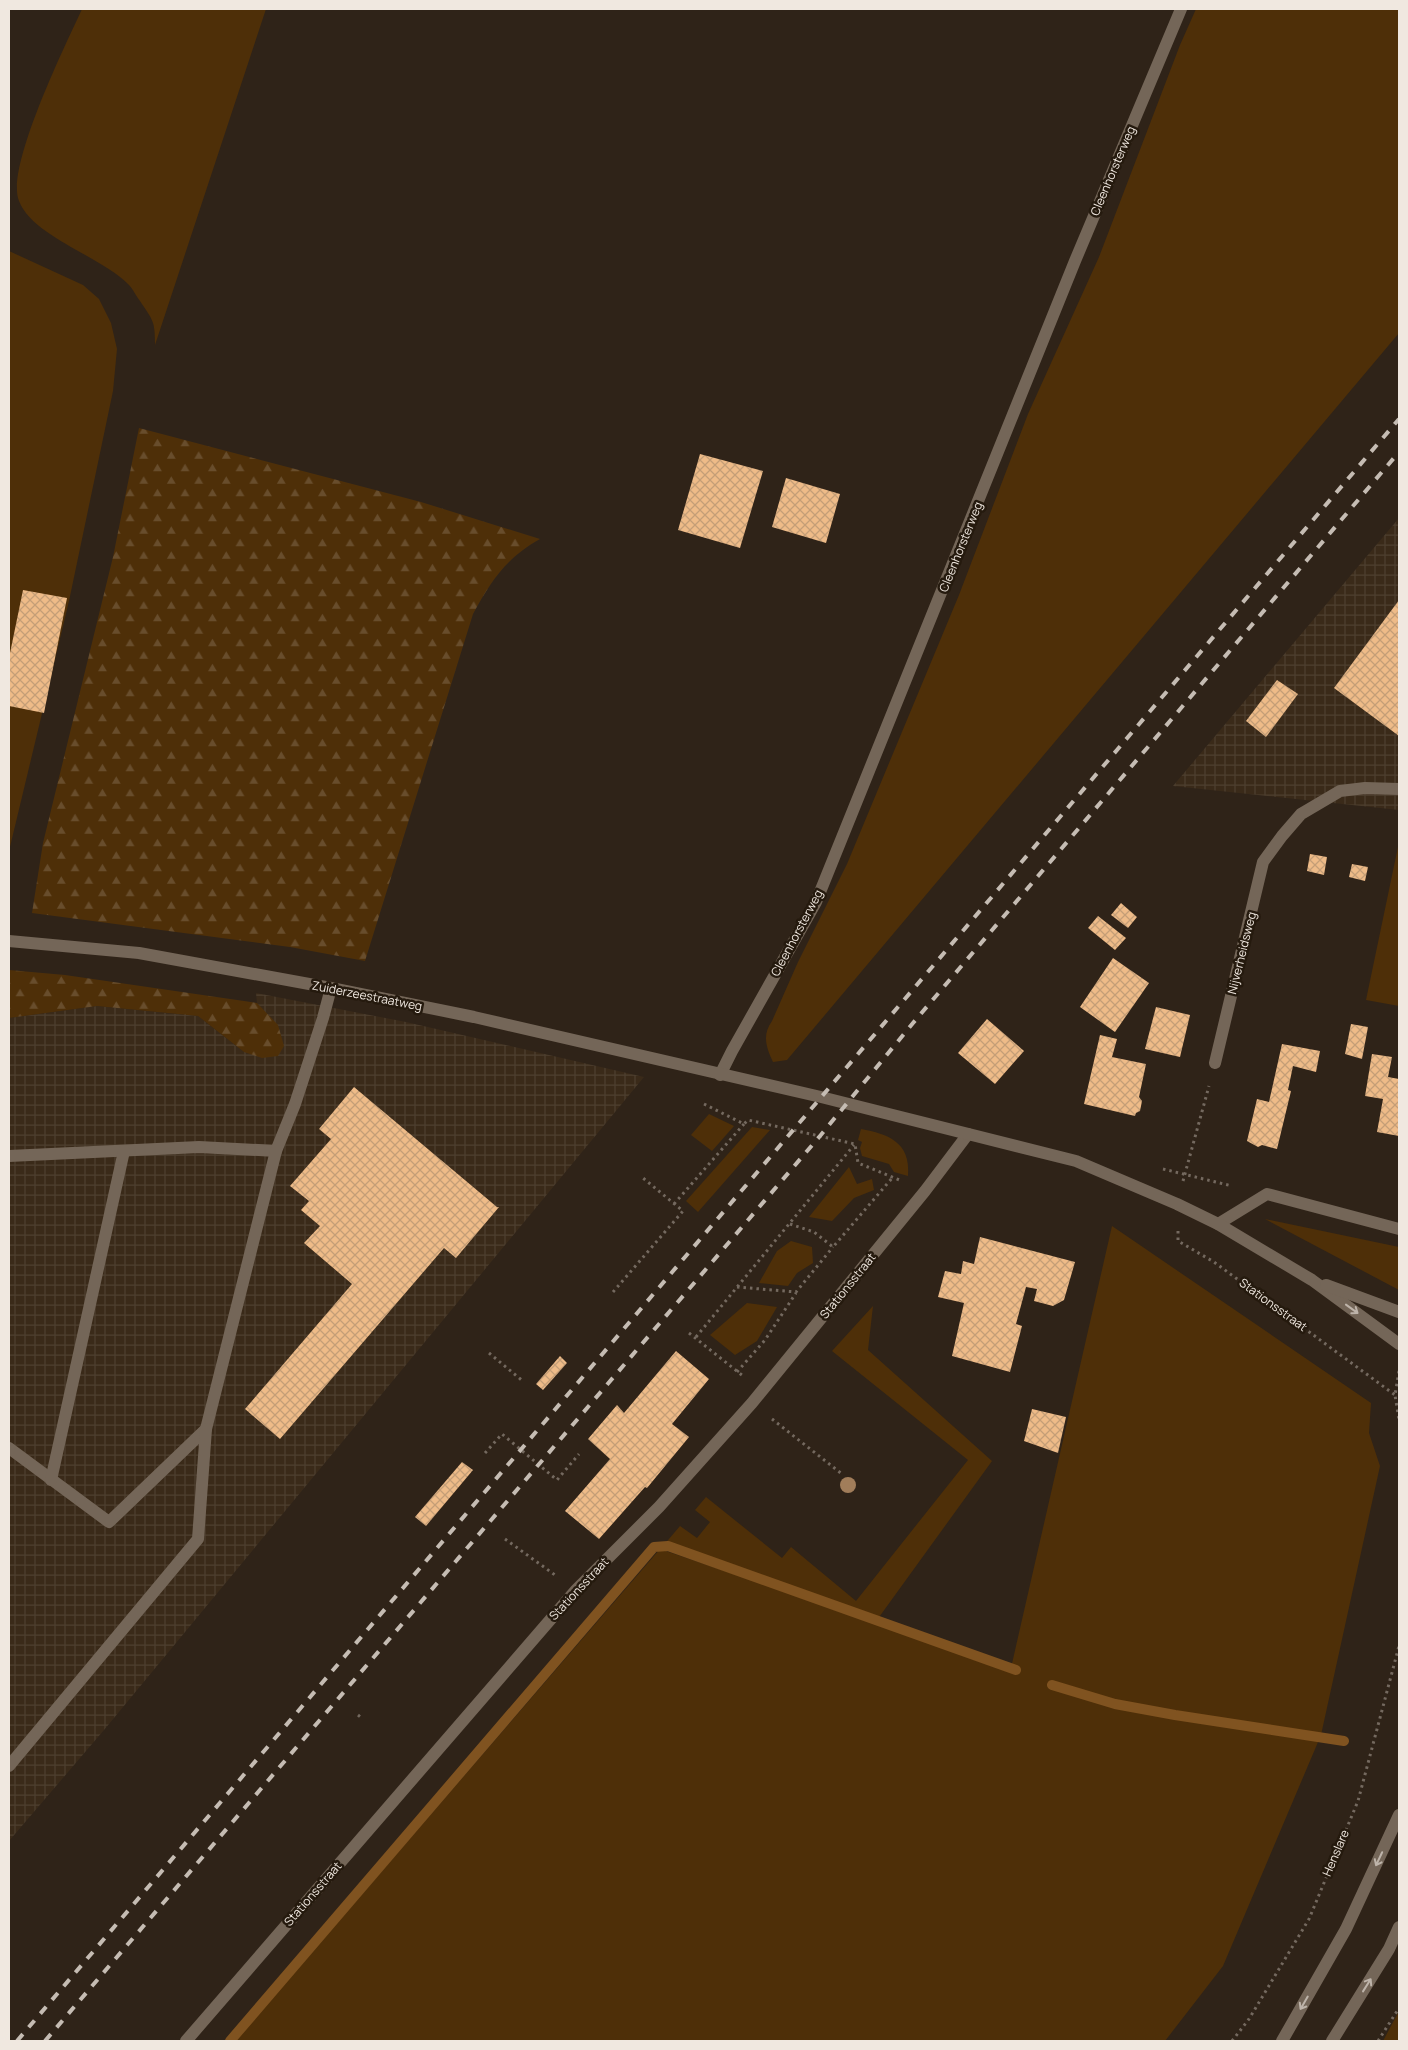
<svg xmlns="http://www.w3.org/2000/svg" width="1408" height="2050" viewBox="0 0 1408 2050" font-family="Manrope,sans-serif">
	<defs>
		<pattern id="industrial-grid" width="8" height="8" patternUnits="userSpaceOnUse" patternTransform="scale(1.25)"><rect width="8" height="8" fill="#3a2a19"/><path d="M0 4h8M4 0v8" fill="none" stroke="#4d3f2f"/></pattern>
		<pattern id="forest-firs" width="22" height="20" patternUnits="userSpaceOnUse" patternTransform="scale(1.25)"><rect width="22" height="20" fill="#4e2f08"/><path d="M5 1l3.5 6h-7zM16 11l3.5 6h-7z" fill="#684d2c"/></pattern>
		<pattern id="building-cross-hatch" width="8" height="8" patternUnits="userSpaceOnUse" patternTransform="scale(1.25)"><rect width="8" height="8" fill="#eb8"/><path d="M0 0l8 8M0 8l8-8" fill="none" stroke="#c49e77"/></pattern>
	</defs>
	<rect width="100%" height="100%" fill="#2f2318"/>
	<g fill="url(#industrial-grid)">
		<polygon points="1399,518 1399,810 1173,786"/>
		<polygon points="256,993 406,1022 644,1077 104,1730 9,1841 9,1018 97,1006 198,1016 244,1052 261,1009 257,1003"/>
	</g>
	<g fill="#4e2f08">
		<path d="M 82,9 L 266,9 L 155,345 C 155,320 153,321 140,301 C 136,296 133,289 129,285 C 101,256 33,237 19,201 C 5,168 66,44 82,9 Z"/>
		<path d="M 1196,9 L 1399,9 L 1399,333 L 787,1060 L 773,1062 C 766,1047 762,1035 772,1021 L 798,962 L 847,864 L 959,595 L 1028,414 L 1099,257 L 1180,45 Z"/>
		<polygon points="9,251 83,285 99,299 111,323 117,349 113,391 69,601 9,851"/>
		<polygon points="1399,842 1399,1006 1366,1000"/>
		<polygon points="709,1114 734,1126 712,1151 691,1135"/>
		<polygon points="752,1127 770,1130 698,1212 686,1201"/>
		<path d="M 861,1129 C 888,1134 911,1142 908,1176 L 894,1172 L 889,1164 L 862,1156 L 860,1148 L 862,1142 L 858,1140 Z"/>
		<polygon points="849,1167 857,1184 872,1179 874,1190 854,1198 832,1221 809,1217"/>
		<polygon points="1265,1219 1399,1247 1399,1290"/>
		<polygon points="1112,1226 1371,1403 1369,1433 1380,1466 1321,1735 1223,1966 1165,2041 235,2041 660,1549 1011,1668"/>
		<polygon points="791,1241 812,1247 813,1263 797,1273 788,1286 759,1283 777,1251"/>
		<polygon points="747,1303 777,1307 757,1341 735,1355 710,1335"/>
		<polygon points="873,1306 868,1350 992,1461 877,1620 663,1546 680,1526 697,1538 710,1522 695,1510 706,1497 782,1558 791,1547 856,1601 968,1460 832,1351"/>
		<polygon points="1399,2011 1399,2041 1383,2041"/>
	</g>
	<g fill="url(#forest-firs)">
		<path d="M 139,428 L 421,502 L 540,539 C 506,558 491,581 473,614 L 365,961 L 290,947 L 32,913 L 43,843 L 113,557 Z"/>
		<polygon points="9,970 65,975 257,1003 278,1025 284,1046 278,1056 262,1058 244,1052 198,1016 97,1006 9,1018"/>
	</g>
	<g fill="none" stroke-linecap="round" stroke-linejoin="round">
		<g stroke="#805320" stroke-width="10">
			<polyline points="1052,1685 1115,1704 1175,1715 1344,1741"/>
			<polyline points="230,2041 654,1547 668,1546 1016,1670"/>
		</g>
	</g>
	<g fill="url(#building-cross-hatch)">
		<polygon points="700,454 763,471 740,548 678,530"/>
		<polygon points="786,478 840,494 826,543 772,527"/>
		<polygon points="23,590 67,598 44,713 9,706 9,658"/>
		<polygon points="1399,600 1399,736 1334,688"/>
		<polygon points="1277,680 1298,694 1266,737 1246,721"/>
		<polygon points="1310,854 1327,857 1324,875 1307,871"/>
		<polygon points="1352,864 1368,867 1365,881 1349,877"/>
		<polygon points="1121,903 1137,917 1128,928 1111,915"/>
		<polygon points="1098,916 1126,938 1115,950 1088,928"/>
		<polygon points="1113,958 1149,983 1115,1032 1080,1007"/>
		<polygon points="1156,1007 1190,1015 1180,1057 1145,1049"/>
		<polygon points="987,1019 1024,1051 995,1084 958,1053"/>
		<polygon points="1351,1024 1368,1027 1362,1059 1345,1054"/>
		<polygon points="1100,1035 1117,1039 1112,1057 1146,1064 1139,1097 1142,1101 1140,1111 1136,1113 1135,1116 1084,1104"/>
		<polygon points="1282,1044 1320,1051 1316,1072 1293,1066 1288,1090 1291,1091 1277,1149 1262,1145 1258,1147 1247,1141 1257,1099 1269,1102"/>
		<polygon points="1372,1054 1392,1057 1388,1077 1399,1079 1399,1136 1377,1132 1383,1099 1365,1096"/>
		<polygon points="354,1087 497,1207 499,1207 456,1258 444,1248 280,1439 245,1409 352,1284 304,1243 320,1226 301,1210 309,1201 290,1186 331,1139 319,1129"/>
		<polygon points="980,1237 1075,1262 1064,1300 1053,1306 1034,1301 1037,1289 1026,1287 1016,1324 1022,1326 1010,1372 952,1356 964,1303 938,1297 945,1271 961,1274 963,1261 974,1264"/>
		<polygon points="676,1351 709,1379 672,1424 689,1437 647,1488 645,1487 599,1539 565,1511 610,1459 588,1439 617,1405 624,1413"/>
		<polygon points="560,1356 567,1363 543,1390 536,1384"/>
		<polygon points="1032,1409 1066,1417 1058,1453 1024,1441"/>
		<polygon points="462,1462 473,1470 426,1526 415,1517"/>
	</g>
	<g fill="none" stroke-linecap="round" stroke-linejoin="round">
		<g stroke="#74695f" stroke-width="3" stroke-dasharray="2.5 4" stroke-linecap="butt">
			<polyline points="704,1104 744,1124 748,1120 855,1144 858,1163 902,1181"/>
			<polyline points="1163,1169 1232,1186"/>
			<polyline points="1183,1181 1209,1086"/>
			<polyline points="674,1204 744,1124"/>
			<polyline points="790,1224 814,1232 833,1247 893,1177"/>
			<polyline points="1178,1231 1178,1241 1214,1262 1395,1395"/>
			<polyline points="737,1287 796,1292 833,1247"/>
			<polyline points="613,1292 683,1211 643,1178"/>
			<polyline points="689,1333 743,1376"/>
			<polyline points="696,1337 854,1145"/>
			<polyline points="489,1353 524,1382"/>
			<polyline points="1399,1371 1395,1395 1399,1420"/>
			<polyline points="737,1372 765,1340 796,1293"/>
			<polyline points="772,1419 842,1474"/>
			<polyline points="485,1453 502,1434 557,1480 579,1454"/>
			<polyline points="505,1539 555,1575"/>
			<polyline points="358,1715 363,1719"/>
			<polyline points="1232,2041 1249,2019 1309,1919 1358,1801 1399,1646"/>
			<polyline points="1378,2041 1399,2008"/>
		</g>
		<g stroke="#746658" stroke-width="12">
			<polyline points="9,1156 199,1147 276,1151"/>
			<polyline points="9,1448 109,1522 206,1429 276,1151 295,1104 323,1018 331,988"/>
			<polyline points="51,1480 124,1151"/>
			<polyline points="9,1766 198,1539 206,1429"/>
			<polyline points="186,2041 576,1590 659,1507 752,1403 925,1191 968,1134"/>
		</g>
		<g stroke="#746658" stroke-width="12">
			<polyline points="1215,1063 1263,862 1282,836 1301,814 1340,791 1365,788 1399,789"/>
			<polyline points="720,1075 732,1051 816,902 1075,261 1181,9"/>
			<polyline points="1218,1224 1267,1194 1399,1229"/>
		</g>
		<g stroke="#746658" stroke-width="12">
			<polyline points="9,941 139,953 331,988 474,1017 821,1097 1076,1161 1177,1204 1218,1224 1312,1280 1399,1344"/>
			<polyline points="1326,1285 1399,1312"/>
			<polyline points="1282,2041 1346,1929 1399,1815"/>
			<polyline points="1332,2041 1389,1949 1399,1927"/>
		</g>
		<g stroke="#c5bcb3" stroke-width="4" stroke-dasharray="9 9" stroke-linecap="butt">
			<polyline points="17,2041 1399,419"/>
			<polyline points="45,2041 820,1136 913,1023 1399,452"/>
		</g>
	</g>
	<circle fill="#a17d5a" cx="848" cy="1485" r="8"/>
	<defs><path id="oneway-shaft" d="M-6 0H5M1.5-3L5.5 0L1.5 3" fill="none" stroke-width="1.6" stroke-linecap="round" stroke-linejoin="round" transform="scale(1.25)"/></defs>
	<g stroke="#beb4aa">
		<use href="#oneway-shaft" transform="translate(1352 1309) rotate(36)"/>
		<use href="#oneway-shaft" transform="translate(1379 1859) rotate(115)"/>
		<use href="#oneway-shaft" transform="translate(1367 1985) rotate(-58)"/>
		<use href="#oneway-shaft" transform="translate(1304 2003) rotate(120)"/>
	</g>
	<g text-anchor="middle" stroke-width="5" stroke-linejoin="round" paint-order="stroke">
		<g font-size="12" fill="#f0e8e0" stroke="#251a0e">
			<text transform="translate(1113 171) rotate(-67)" y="4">Cleenhorsterweg</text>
			<text transform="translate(961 547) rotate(-68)" y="4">Cleenhorsterweg</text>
			<text transform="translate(797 933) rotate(-62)" y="4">Cleenhorsterweg</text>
			<text transform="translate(1242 953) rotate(-76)" y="4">Nijverheidsweg</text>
			<text transform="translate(367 996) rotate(11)" y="4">Zuiderzeestraatweg</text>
			<text transform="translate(848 1286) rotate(-51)" y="4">Stationsstraat</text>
			<text transform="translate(1273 1305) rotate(36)" y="4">Stationsstraat</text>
			<text transform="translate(579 1589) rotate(-47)" y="4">Stationsstraat</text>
			<text transform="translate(1336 1853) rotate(-67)" y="4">Henslare</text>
			<text transform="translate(313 1894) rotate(-49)" y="4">Stationsstraat</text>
		</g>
	</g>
	<rect width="1408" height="2050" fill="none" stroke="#f0e8e0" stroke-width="20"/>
</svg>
